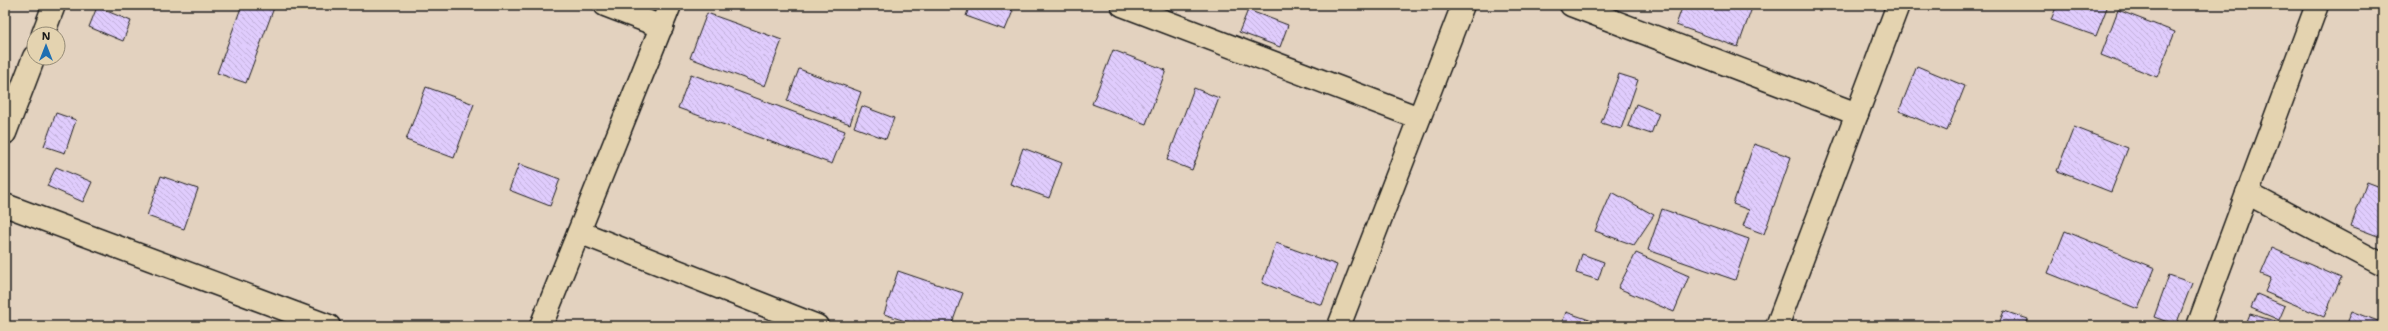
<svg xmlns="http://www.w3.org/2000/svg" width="2388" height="331" viewBox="0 0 2388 331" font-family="'Shantell Sans',sans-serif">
	<defs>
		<pattern id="building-back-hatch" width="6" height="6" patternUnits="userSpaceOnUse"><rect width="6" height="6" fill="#e0ccfd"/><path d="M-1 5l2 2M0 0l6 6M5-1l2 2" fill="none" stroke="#c0afd8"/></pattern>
	</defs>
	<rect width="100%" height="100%" fill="#e3d2bf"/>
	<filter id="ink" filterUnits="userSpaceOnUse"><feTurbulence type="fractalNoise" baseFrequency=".025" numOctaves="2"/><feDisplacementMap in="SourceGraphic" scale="8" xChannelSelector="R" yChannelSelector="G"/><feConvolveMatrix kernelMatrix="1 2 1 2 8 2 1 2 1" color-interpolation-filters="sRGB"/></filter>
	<g filter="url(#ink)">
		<g fill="url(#building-back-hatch)" stroke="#1c1c1c">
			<polygon points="242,5 275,5 246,83 217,73"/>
			<polygon points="970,5 995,5 1013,11 1005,30 966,16"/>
			<polygon points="1683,5 1753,5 1738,47 1676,25"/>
			<polygon points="2057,5 2108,5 2096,36 2051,20"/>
			<polygon points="97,7 131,21 123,41 89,27"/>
			<polygon points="1248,10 1288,25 1280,47 1239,32"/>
			<polygon points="2118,10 2175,32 2157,77 2101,55"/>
			<polygon points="707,13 782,40 765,86 690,58"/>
			<polygon points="1113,50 1166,70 1146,124 1092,104"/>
			<polygon points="1917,66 1965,86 1947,131 1899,111"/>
			<polygon points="799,69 861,92 850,124 787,101"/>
			<polygon points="691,74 845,131 832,164 678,108"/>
			<polygon points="1619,74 1638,80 1621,129 1601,123"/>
			<polygon points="426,87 474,104 454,158 406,140"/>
			<polygon points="1194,88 1219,98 1192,170 1167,160"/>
			<polygon points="1636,104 1659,113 1651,134 1628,126"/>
			<polygon points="862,106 894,118 886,139 854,127"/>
			<polygon points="56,113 76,120 65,153 44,146"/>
			<polygon points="2074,127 2128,148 2111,192 2057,171"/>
			<polygon points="1754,144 1791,157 1764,234 1743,226 1749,210 1733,204"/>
			<polygon points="1023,148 1062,163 1049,198 1010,184"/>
			<polygon points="519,164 560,179 550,206 509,190"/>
			<polygon points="56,167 92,182 83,202 47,186"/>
			<polygon points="161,176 198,189 184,229 147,216"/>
			<polygon points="2367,182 2383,188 2383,238 2351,226"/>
			<polygon points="1612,192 1654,215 1634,245 1595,231"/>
			<polygon points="1662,209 1749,239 1735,280 1648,250"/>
			<polygon points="2065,231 2155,268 2138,309 2048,273"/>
			<polygon points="1276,243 1337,265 1322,305 1262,283"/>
			<polygon points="2272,248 2341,278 2324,317 2265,292 2271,278 2261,274"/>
			<polygon points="1636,253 1689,276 1674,312 1618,288"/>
			<polygon points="1582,254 1604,262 1598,280 1576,273"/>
			<polygon points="898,271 963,293 951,326 920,326 884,314"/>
			<polygon points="2169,275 2192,283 2176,325 2154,317"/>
			<polygon points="2257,294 2285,306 2279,320 2251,308"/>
			<polygon points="2004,311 2028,319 2026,326 1998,326"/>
			<polygon points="2352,311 2383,323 2383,326 2346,326"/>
			<polygon points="1566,312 1601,324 1601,326 1561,326"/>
			<polygon points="2250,314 2292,326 2245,326"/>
		</g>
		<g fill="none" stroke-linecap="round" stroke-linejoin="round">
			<g stroke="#1c1c1c" stroke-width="25">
				<g id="minor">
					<polyline points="605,5 662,27"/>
					<polyline points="1122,5 1419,118"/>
					<polyline points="1571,5 1857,114"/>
					<polyline points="43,34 54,5"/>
					<polyline points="5,133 34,57"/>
					<polyline points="2247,193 2383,265"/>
					<polyline points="5,205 329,326"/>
					<polyline points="579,232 817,326"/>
					<polyline points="541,326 670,5"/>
					<polyline points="1339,326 1463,5"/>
					<polyline points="1777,326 1898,5"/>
					<polyline points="2198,326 2317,5"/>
				</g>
			</g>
			<use href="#minor" stroke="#e4d3b0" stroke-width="22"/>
		</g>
	</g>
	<rect width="2388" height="331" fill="none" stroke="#e4d3b0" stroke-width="20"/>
	<rect x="10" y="10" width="2368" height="311" fill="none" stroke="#1c1c1c" stroke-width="1.5" filter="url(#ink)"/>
	<g transform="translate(46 46)"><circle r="19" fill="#e4d3b0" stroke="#948a75"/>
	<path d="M0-3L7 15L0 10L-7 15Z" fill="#1f6fb2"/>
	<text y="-6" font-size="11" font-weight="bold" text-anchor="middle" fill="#1c1c1c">N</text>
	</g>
</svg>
